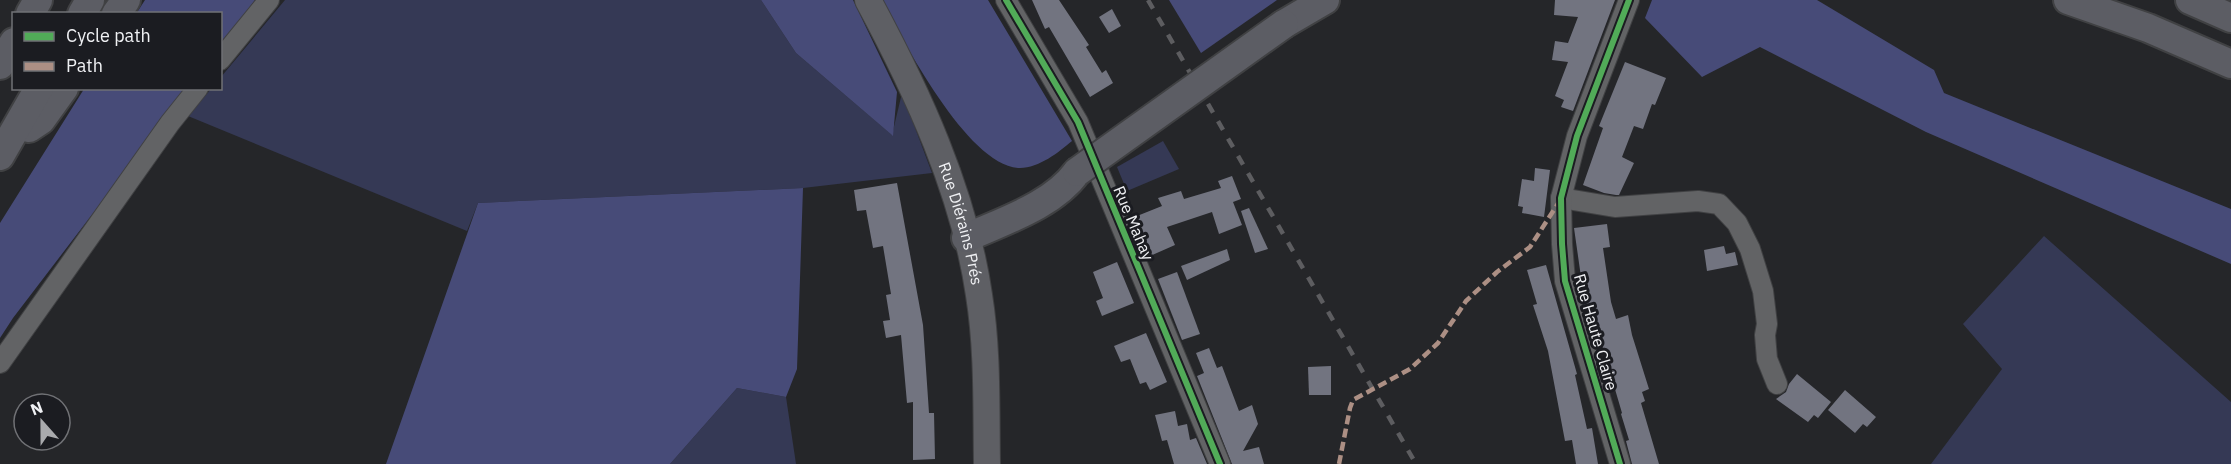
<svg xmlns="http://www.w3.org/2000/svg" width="2231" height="464" viewBox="0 0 2231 464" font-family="'IBM Plex Sans',sans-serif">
	<rect width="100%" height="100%" fill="#252629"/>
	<g fill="#353955">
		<polygon points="285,0 761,0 796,53 892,135 902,93 932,173 803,188 478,203 467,231 188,116 211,89 220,88 221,77"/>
		<polygon points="1163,141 1179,169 1127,191 1117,167"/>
		<polygon points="2044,236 2231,402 2231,464 1931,464 2002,369 1963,324"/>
		<polygon points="737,388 786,397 796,464 670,464"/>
	</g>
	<g fill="#474b78">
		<polygon points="145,0 255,0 221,46 220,14 136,14"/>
		<polygon points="761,0 853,0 897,92 893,136 796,53"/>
		<path d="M 881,0 L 988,0 L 1072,141 C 1059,152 1039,168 1020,168 C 968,167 904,41 881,0 Z"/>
		<polygon points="1169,0 1277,0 1201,53"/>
		<polygon points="1652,0 1817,0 1934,70 1944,93 2231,209 2231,264 1926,132 1760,47 1702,77 1645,18"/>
		<polygon points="84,89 188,89 13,318 0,338 0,223"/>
		<polygon points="803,188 797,369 786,397 737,388 670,464 386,464 478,203"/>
	</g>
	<g fill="#727480">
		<polygon points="1032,0 1059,0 1089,45 1086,47 1102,73 1106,70 1113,83 1090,97 1049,27 1045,29"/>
		<polygon points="1555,0 1615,0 1573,111 1561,107 1564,100 1555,96 1568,62 1552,60 1555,41 1568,43 1578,17 1554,15"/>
		<polygon points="1112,9 1121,26 1109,33 1099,17"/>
		<polygon points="1625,62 1666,78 1655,105 1652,104 1643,129 1634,126 1622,157 1634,163 1619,195 1616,195 1604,193 1583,185 1603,128 1599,126"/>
		<polygon points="1535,168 1550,170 1544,217 1522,213 1523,207 1518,206 1522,179 1534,181"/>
		<polygon points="1232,176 1241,199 1233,202 1242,225 1219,234 1212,212 1167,227 1175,245 1150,256 1132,218 1162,206 1158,198 1181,191 1184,199 1221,188 1218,181"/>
		<polygon points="897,183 923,325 929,413 934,413 935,459 913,460 913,402 907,403 901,335 886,338 883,321 890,320 886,295 891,294 883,246 873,248 866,210 857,211 854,190"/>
		<polygon points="1249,208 1268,249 1255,253 1241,211"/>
		<polygon points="1607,224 1610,247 1603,248 1611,302 1616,319 1628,315 1632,335 1649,389 1642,392 1645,401 1641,403 1659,464 1632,464 1626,441 1629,440 1621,414 1622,413 1602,345 1595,326 1591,327 1577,279 1581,277 1574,228"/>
		<polygon points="1724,246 1726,254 1735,252 1738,265 1707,271 1704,250"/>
		<polygon points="1227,249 1230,260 1187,280 1181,266"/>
		<polygon points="1117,262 1134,303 1102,316 1096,301 1103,298 1093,272"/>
		<polygon points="1546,265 1577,374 1575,375 1587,429 1592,428 1598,464 1576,464 1572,440 1565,441 1548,351 1533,305 1537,304 1527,270"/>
		<polygon points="1177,272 1200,334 1182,340 1158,279"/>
		<polygon points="1146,333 1167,382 1150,390 1146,382 1140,384 1130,359 1121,362 1114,346"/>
		<polygon points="1209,348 1217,368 1222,366 1239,411 1252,405 1258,424 1243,451 1259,447 1264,464 1232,464 1197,376 1204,373 1196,353"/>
		<polygon points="1331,366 1331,395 1309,395 1308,367"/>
		<polygon points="1797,374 1831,402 1818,418 1814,415 1808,422 1776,399 1786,392 1789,384"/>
		<polygon points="1845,390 1876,417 1867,427 1863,424 1855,433 1828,410"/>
		<polygon points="1175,411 1178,426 1187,424 1190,440 1196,438 1207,464 1174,464 1167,440 1162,441 1155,415"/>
	</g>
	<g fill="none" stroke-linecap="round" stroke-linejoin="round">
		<g stroke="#404143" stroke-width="22">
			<g id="minor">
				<polyline points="1006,0 1078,122 1220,464"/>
				<polyline points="220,60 269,0"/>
				<polyline points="1561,198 1615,207 1698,201 1719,204 1737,223 1750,249 1763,291 1767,324 1765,335 1767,359 1777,384"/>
				<polyline points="0,363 170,123 198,88"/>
				<polyline points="1620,464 1565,281 1562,244 1561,198 1577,136 1629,0"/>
			</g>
		</g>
		<g stroke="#404143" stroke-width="28">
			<g id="major">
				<path id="s1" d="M 868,0 C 917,91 964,192 979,295 C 988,351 986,408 987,464"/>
			</g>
		</g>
		<g stroke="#404143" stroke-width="32">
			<g id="highway">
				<polyline points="2068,0 2148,28 2231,64"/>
				<polyline points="2190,0 2231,18"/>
				<polyline points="30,14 38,0"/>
				<polyline points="82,14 90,0"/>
				<polyline points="116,14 126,0"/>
				<polyline points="1284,24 1325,0"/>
				<polyline points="0,65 14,42"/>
				<polyline points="29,128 41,120 64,88"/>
				<polyline points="0,156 39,88"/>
				<path d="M 966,238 C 1003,221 1052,206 1077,172"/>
			</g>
		</g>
		<use href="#minor" stroke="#626365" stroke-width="20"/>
		<use href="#major" stroke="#5e5f64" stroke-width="26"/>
		<use href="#highway" stroke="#5c5d64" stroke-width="28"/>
		<polyline stroke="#5d5d60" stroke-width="4.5" stroke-dasharray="10 10" stroke-linecap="butt" points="1148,0 1416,464"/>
		<g stroke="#404143" stroke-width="32" stroke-linecap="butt">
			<polyline id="highway-bridge" points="1077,172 1284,24"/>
		</g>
		<use href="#highway-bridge" stroke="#5c5d64" stroke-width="28"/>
		<polyline stroke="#ac8f84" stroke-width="4.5" stroke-dasharray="9 4.5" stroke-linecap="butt" points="1339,464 1350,408 1353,400 1410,369 1438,343 1466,301 1497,272 1530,247 1559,202"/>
		<g stroke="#1b1c21" stroke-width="10">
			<g id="cycleway">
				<polyline points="1006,0 1078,122 1220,464"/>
				<polyline points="1620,464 1565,281 1562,244 1561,198 1577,136 1629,0"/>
			</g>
		</g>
		<use href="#cycleway" stroke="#51ab58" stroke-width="6"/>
	</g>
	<g text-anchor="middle" stroke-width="6" stroke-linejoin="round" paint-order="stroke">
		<g font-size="16" fill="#f0f1f4" stroke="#1b1c21">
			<text transform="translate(1134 223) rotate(67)" y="6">Rue Mahay</text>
			<text dy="6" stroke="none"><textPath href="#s1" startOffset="243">Rue Diérains Prés</textPath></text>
			<text transform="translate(1596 332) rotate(74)" y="6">Rue Haute Claire</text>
		</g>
	</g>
	<rect x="12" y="12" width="210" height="78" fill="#1b1c21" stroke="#707175" stroke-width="1.5"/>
	<rect x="24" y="32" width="30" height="9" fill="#51ab58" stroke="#707175" stroke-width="1.5"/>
	<text x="66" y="42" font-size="18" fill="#f0f1f4">Cycle path</text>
	<rect x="24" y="62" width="30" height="9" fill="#ac8f84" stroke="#707175" stroke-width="1.5"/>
	<text x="66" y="72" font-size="18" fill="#f0f1f4">Path</text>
	<g transform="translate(42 422) rotate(339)"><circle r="28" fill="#1b1c21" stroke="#707175" stroke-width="1.5"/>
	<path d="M0-4.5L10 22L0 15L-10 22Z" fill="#a9aaad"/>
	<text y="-9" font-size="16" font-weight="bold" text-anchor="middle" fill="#f0f1f4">N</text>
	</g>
</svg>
